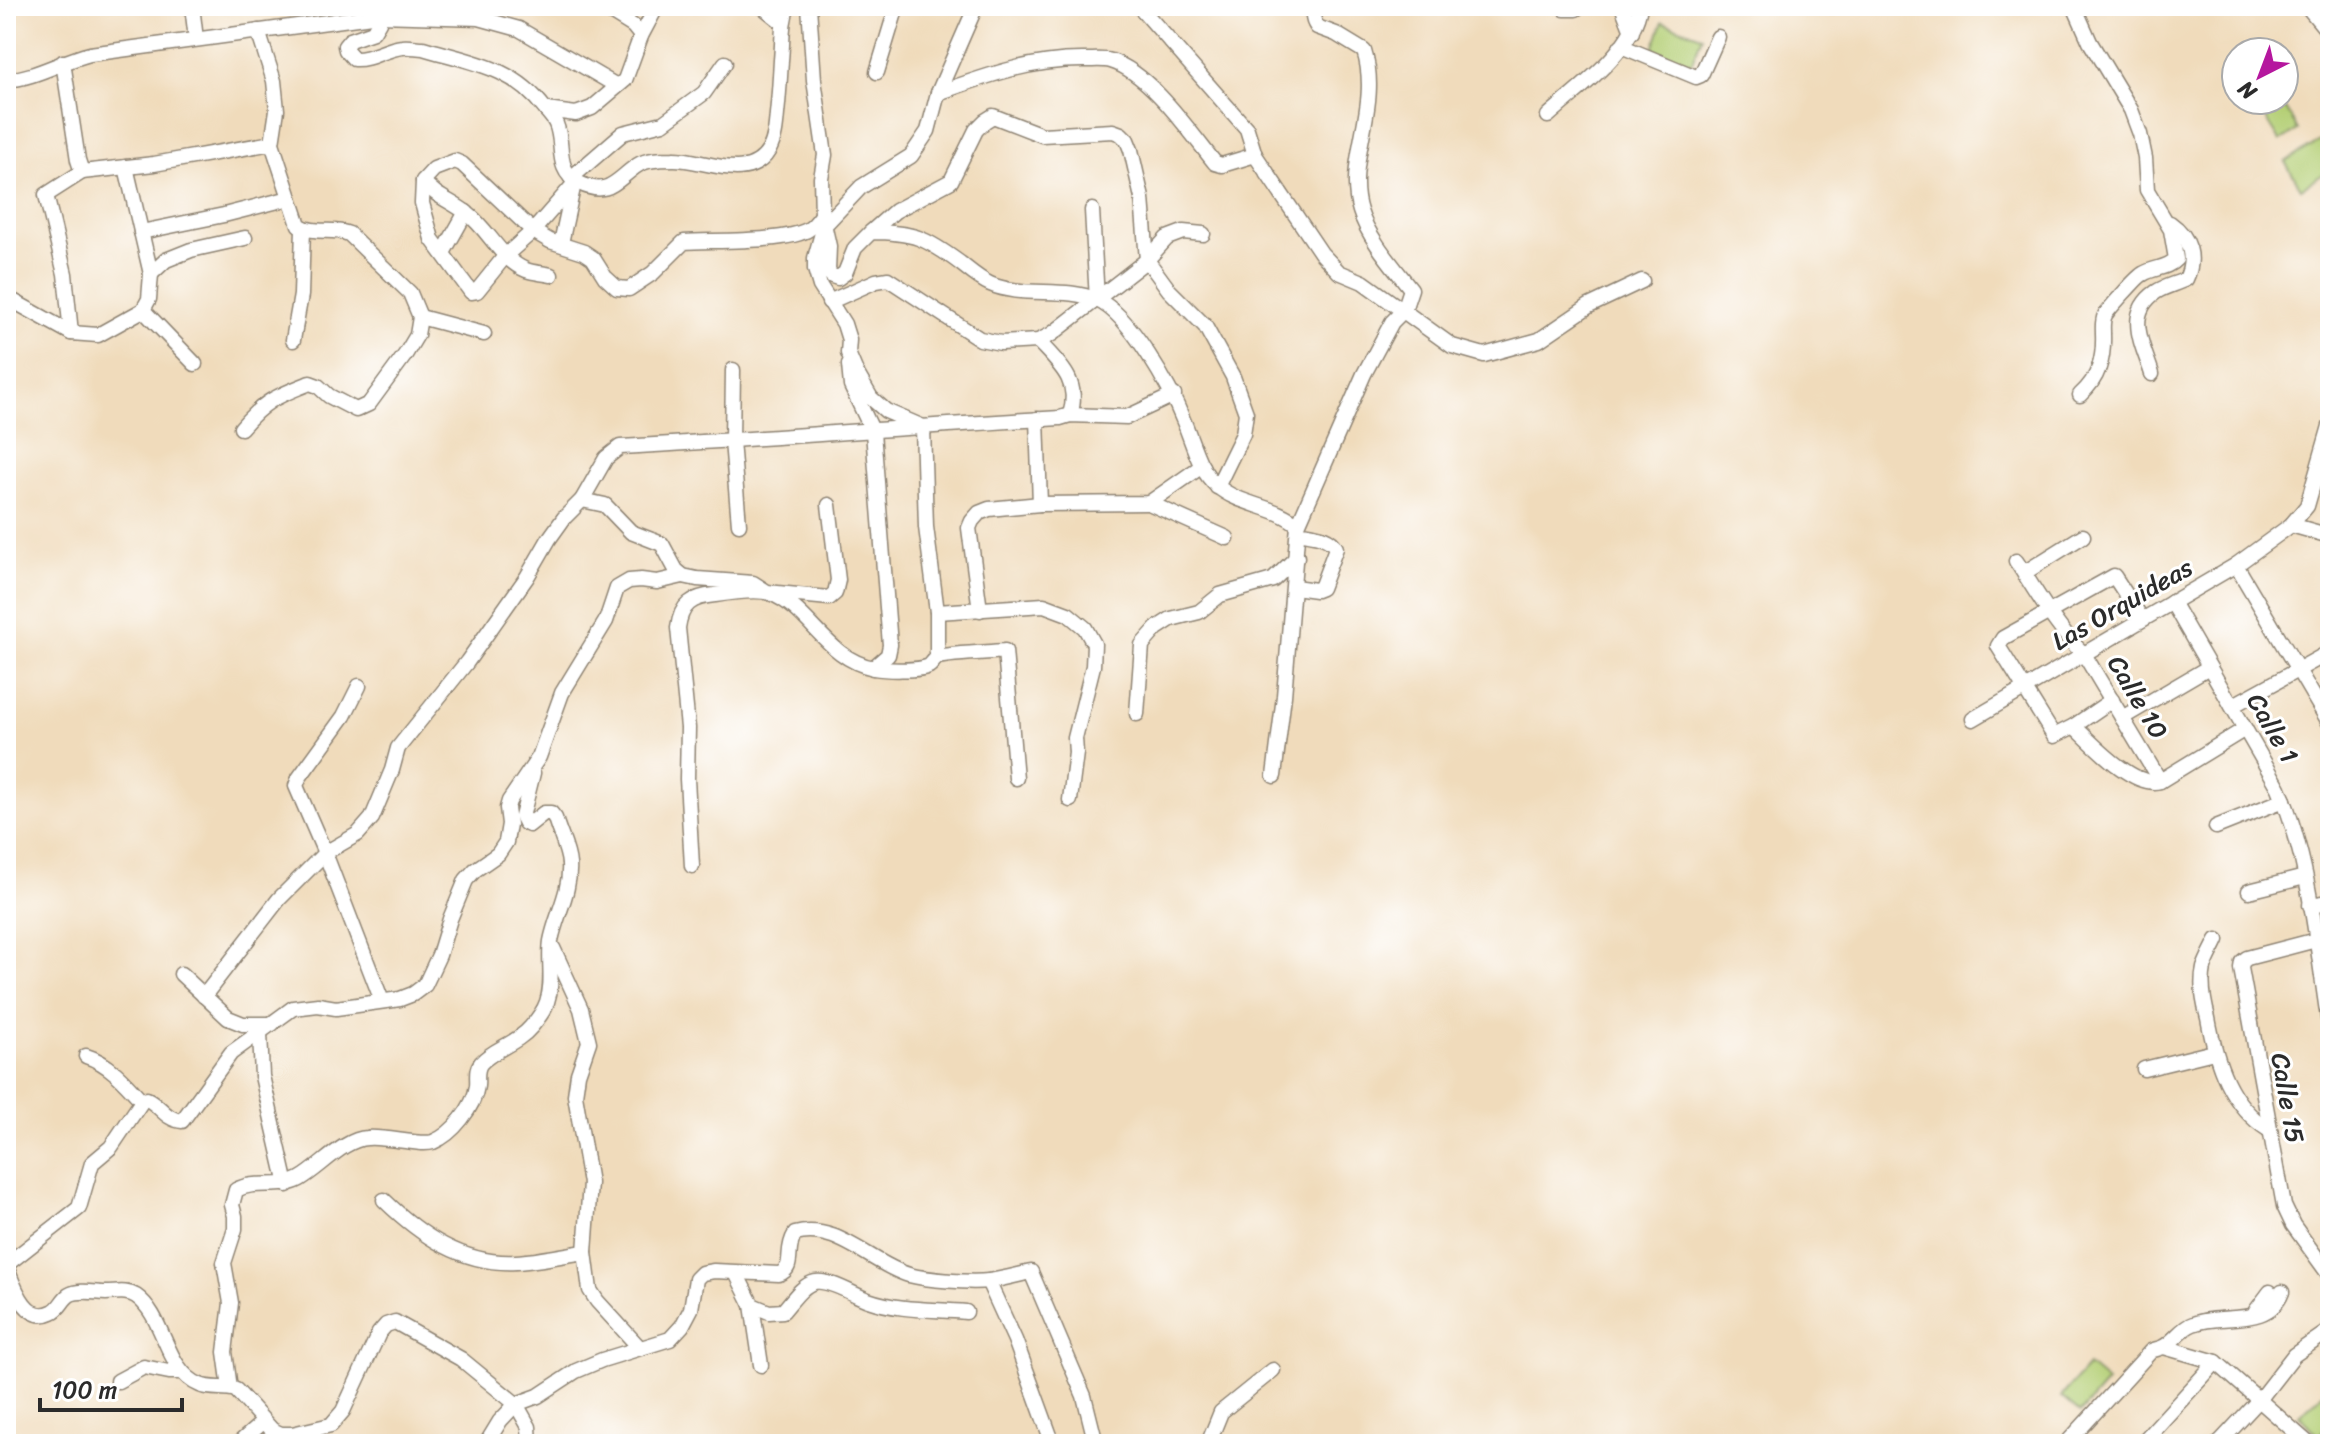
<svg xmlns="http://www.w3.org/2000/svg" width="2336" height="1450" viewBox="0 0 2336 1450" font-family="Sriracha,sans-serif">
	<rect width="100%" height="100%" fill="#fff"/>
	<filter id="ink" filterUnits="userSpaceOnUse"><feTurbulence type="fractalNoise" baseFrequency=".0125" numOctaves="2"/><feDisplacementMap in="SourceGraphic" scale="16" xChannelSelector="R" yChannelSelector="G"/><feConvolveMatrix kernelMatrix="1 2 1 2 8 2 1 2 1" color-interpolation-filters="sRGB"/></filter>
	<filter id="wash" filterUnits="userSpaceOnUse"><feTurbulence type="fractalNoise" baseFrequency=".006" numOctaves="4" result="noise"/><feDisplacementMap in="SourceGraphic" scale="32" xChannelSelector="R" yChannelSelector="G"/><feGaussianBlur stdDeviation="1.8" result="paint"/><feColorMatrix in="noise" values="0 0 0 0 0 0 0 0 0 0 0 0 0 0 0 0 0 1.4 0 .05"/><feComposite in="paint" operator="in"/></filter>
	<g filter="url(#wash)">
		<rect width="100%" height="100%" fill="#f0dbbb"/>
		<g fill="#b4cf75" stroke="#707d50" stroke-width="2">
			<polygon points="1663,22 1702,36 1691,64 1653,49"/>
			<polygon points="2278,100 2280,100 2298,130 2280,141 2261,110"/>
			<polygon points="2330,135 2330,170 2301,188 2285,162"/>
			<polygon points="2088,1366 2107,1382 2080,1413 2061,1397"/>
			<polygon points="2330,1387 2330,1425 2318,1436 2299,1415"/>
		</g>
	</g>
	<g filter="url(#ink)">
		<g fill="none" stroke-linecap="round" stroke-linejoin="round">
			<g stroke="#8e8373" stroke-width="17">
				<g id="minor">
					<polyline points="192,6 196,39"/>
					<path d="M 381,6 L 379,22 L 373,32 L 350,40 L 345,46 L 346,50 L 354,59 C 371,60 385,49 402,47 C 409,46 417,48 423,48 C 471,62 514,67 545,109 C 549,114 554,119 556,124 C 565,145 554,170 579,183 C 610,198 616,179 638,165 C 647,159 662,159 673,159 C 702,158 749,185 769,150 C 775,139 776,126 777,114 C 779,96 780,78 781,60 C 783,41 781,23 788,6"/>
					<polyline points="601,6 633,26 641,36"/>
					<polyline points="762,6 782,22"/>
					<path d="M 809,6 L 814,80 L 825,155 L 821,178 L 822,215 L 829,246 L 828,272 L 832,276 L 838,278 L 845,273 L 855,248 L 871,232 C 914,232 926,238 960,263 C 969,270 979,279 990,284 C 1022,298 1065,286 1097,300 C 1130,314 1171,389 1184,422 C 1193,443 1199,471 1217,486 C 1240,506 1275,505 1298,525"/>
					<polyline points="1139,6 1247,129 1255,155 1321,253 1339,272 1363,282 1452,346 1484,355 1539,340 1589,306 1642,281"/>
					<polyline points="1564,6 1565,9 1576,9 1579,6"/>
					<polyline points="1622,6 1632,32"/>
					<path d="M 2074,6 L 2090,42 L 2131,110 L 2140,134 L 2145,158 L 2147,190 L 2171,230 L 2176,259 C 2167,269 2154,267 2143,274 C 2138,276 2108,310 2105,315 C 2102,321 2103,327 2103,334 C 2104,359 2099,378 2080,395"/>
					<polyline points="2307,6 2330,34"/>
					<polyline points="1621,46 1696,77 1701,75 1718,37"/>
					<polyline points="63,62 78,160 82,172 154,164 272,143"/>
					<polyline points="877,72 897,6"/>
					<path d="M 6,80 C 35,78 62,61 90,54 L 379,15 L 479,18 L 519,29 L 617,86"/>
					<polyline points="938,93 976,6"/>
					<polyline points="546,110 576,114 592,108 625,80 641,36 657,6"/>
					<path d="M 1548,116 C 1579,88 1634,50 1640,6"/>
					<polyline points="571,178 623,133 663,123 704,93 725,63"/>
					<polyline points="423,181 422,203 432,239 471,292 477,291 506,255 533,231 574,184 574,179"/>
					<polyline points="1092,210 1097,300"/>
					<polyline points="141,232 224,215 290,198"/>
					<polyline points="871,232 895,211 951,181 976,130 985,121 993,116 1042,135 1113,131 1121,134 1127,140 1131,150 1142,198 1147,260 1169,290 1205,326 1233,377 1246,413 1243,434 1217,487"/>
					<polyline points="561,243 573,188"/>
					<polyline points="443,253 466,212"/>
					<polyline points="151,274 166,260 191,250 245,238"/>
					<path d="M 551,275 C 543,273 534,273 526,270 C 501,260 489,230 468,214 C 452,201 437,198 423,181 L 434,169 L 455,161 L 462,164 L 533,231 L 550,241 L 584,252 L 593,258 L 605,277 L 617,288 L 629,289 L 653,273 L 684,242 C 712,240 787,243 809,229 C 814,226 818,220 822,215"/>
					<polyline points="6,297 71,333 98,335 143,310 149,299 151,274 126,167"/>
					<polyline points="829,302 876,281 888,279 980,339 1001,343 1038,341 1052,334 1147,260 1167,238 1183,232 1203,234"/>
					<polyline points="143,310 195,364"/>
					<polyline points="420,317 484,334"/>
					<polyline points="71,333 65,274 46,195 82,172"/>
					<polyline points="293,340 301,295 303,228"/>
					<path d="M 1038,341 C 1059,364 1081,381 1070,415"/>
					<polyline points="849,365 851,386 873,432 890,645 888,655 873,668"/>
					<polyline points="733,370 732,441 739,524"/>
					<path d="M 2152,374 C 2143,345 2124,314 2156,292 C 2165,286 2176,284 2186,279 C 2196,258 2190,237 2170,223"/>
					<polyline points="1037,419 1040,504"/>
					<path d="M 241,428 C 265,400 277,396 310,383 L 318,386 L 329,396 L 356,410 L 369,404 L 405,355 L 417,335 L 420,317 L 410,293 L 349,234 C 333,227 314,235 299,225 L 272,143 L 277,110 L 274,81 L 258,31"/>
					<polyline points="582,500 605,505 631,532 662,544 676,570 683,576 697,579 753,583 767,592 829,598 835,593 838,580 829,505"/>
					<polyline points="1149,503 1227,538"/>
					<polyline points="2291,525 2330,536"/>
					<path d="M 2016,561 C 2035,589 2059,633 2084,654 L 2160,781"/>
					<polyline points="2236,565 2330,724"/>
					<polyline points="2024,573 2083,536"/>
					<path d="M 1294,587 L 1316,590 L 1321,588 L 1336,548 C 1329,535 1311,535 1298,532"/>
					<path d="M 2172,602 L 2279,788 C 2311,864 2317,950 2330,1031"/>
					<polyline points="980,610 969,528 972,521 979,513 989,509 1040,504 1149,503 1202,466"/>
					<polyline points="937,612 1044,605 1068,614 1085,628 1094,644 1093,666 1075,738 1076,753 1070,800"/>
					<path d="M 937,658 L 937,612 L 926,527 L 923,427 L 886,411 L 871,398 L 856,372 L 848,353 L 849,340 L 844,324 L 820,286 L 815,269 L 815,258 L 824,226 L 861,187 L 911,156 L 928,131 L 938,93 C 988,75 1033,59 1087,60 C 1094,60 1104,59 1111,61 C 1150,73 1190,132 1215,163 L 1222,165 L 1255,155"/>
					<polyline points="359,686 344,716 299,778 296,786 325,853 382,1001"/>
					<polyline points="2112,700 2074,726 2054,736 1998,646 2003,638 2114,576 2142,619"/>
					<polyline points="2232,706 2330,652"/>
					<polyline points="1137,714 1142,645 1157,628 1171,619 1199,612 1220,595 1273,580 1297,557"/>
					<polyline points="2122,718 2209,667"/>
					<polyline points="1973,719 2236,565 2291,525 2307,506 2330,426"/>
					<path d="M 2074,726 C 2092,743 2134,789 2160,781 L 2245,729"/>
					<path d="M 1274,776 L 1284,696 L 1298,525 L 1364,374 L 1392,322 L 1404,310 L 1411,289 C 1394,267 1368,238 1360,211 C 1344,161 1382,107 1364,51 L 1336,34 L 1317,27 C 1312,20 1312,13 1317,6"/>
					<polyline points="2216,827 2284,800"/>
					<path d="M 692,866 L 687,779 L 688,728 L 678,628 C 681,604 692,597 715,595 C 728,593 758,589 770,593 C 811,609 826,659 874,668 C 884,670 920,671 929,666 C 932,664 934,659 938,657 C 947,654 993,652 1005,651 L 1016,778"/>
					<polyline points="2249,891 2305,877"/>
					<polyline points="2310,905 2330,902"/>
					<path d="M 2217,940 C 2213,949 2207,959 2204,968 C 2200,985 2204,1003 2208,1018 C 2216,1062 2229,1105 2269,1130"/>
					<polyline points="2316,940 2247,958 2242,962 2241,968 2284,1206 2293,1225 2330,1276"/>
					<polyline points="553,948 581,1009 589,1042 578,1074 575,1095 590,1183 585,1252 590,1290 597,1301 639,1347"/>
					<polyline points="181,974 228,1018 243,1024 272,1024"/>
					<path d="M 204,996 L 279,899 L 325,853 L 358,834 L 372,818 L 392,770 L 398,748 L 467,662 L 527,577 L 549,539 L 564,518 L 582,500 L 606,458 L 620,447 C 767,439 913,426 1060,418 L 1070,415 L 1127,417 L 1174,395"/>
					<polyline points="260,1033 262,1076 287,1185"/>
					<path d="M 86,1056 C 109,1063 126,1083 142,1101"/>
					<polyline points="2144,1069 2214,1052"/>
					<path d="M 384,1200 C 420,1235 463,1265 516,1262 C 539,1261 563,1255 585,1252"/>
					<path d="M 6,1265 L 79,1208 L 92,1163 L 111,1147 L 142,1101 L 147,1099 C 160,1105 166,1120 182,1121 L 231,1053 L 293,1008 L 318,1005 L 336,1008 L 400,999 L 413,994 L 425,985 L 439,955 L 450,919 L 466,880 L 475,870 L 498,854 L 506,842 L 509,824 L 507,808 L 509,801 L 539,757 L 562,693 L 606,621 L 617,588 L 629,581 L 641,580 L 657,582 L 683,576"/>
					<path d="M 6,1266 C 13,1283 25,1325 52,1312 C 60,1309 62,1300 69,1295 C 79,1289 95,1293 106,1293 C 117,1293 126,1290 136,1296 C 165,1316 165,1371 200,1385 C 212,1390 225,1386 236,1390 L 272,1430 L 281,1434 L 292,1434 L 331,1425 L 343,1411 L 379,1333 L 386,1325 L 395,1322 L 461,1359 L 516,1404 L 529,1427 L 530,1444"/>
					<polyline points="736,1273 752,1305 761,1365"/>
					<polyline points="988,1281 1015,1340 1053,1444"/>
					<path d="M 752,1305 L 769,1312 L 783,1311 C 792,1301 802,1285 815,1282 C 829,1279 854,1295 868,1300 C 899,1311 933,1309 966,1312"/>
					<polyline points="2255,1312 2270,1292"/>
					<polyline points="2164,1347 2216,1362 2309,1444"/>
					<polyline points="118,1381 144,1367 169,1372 182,1372"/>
					<path d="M 230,1388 L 225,1352 L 231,1303 L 224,1263 L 235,1229 L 235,1216 L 232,1205 L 236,1190 C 256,1179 280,1190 300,1179 C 321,1167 344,1139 367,1138 C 385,1136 420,1146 433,1142 C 453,1134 474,1107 477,1086 C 478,1078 475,1070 481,1063 C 493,1049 517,1044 531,1027 C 537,1020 544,1011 547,1002 C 554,982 548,961 551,941 C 556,915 571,891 569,864 C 568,849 559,833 555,818 L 551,813 L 544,813 L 529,825 L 525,823 L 522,817 L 533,773"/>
					<polyline points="238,1444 263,1422"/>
					<path d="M 486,1444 L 500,1421 L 516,1404 L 538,1396 L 576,1371 L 602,1360 L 670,1339 L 682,1326 L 691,1309 L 696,1279 L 702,1273 L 714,1271 L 779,1274 C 796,1268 784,1251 795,1234 C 837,1222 871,1264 909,1275 C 928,1280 969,1283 989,1281 C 1003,1279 1017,1275 1031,1272 L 1084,1396 L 1096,1444"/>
					<polyline points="1208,1444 1221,1412 1273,1370"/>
					<path d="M 2066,1444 L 2151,1351 C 2155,1349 2159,1349 2163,1347 C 2174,1342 2181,1328 2193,1324 C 2222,1312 2268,1329 2282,1292"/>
					<polyline points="2141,1444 2216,1362"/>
					<polyline points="2218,1444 2259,1400 2294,1355 2330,1330"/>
				</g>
			</g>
			<use href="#minor" stroke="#fff" stroke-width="14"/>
		</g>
	</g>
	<g text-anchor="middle" stroke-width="6" stroke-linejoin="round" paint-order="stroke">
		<g font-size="26" fill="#2b2b2b" stroke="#fff">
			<text transform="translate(2122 604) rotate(-30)" y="9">Las Orquideas</text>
			<text transform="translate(2138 697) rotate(59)" y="9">Calle 10</text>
			<text transform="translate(2273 728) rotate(60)" y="9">Calle 1</text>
			<text transform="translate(2288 1098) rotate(80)" y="9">Calle 15</text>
		</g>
	</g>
	<rect width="2336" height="1450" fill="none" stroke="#fff" stroke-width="32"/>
	<g transform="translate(2260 76) rotate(222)"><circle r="38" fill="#ffffff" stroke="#aaaaaa" stroke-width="2"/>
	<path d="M0-6L14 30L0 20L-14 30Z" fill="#b5179e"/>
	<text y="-12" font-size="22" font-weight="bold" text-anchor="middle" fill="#2b2b2b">N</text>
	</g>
	<path d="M40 1398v12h142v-12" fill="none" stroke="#2b2b2b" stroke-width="4"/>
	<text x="52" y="1398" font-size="24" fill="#2b2b2b" stroke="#ffffff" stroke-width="6" paint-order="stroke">100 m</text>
</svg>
